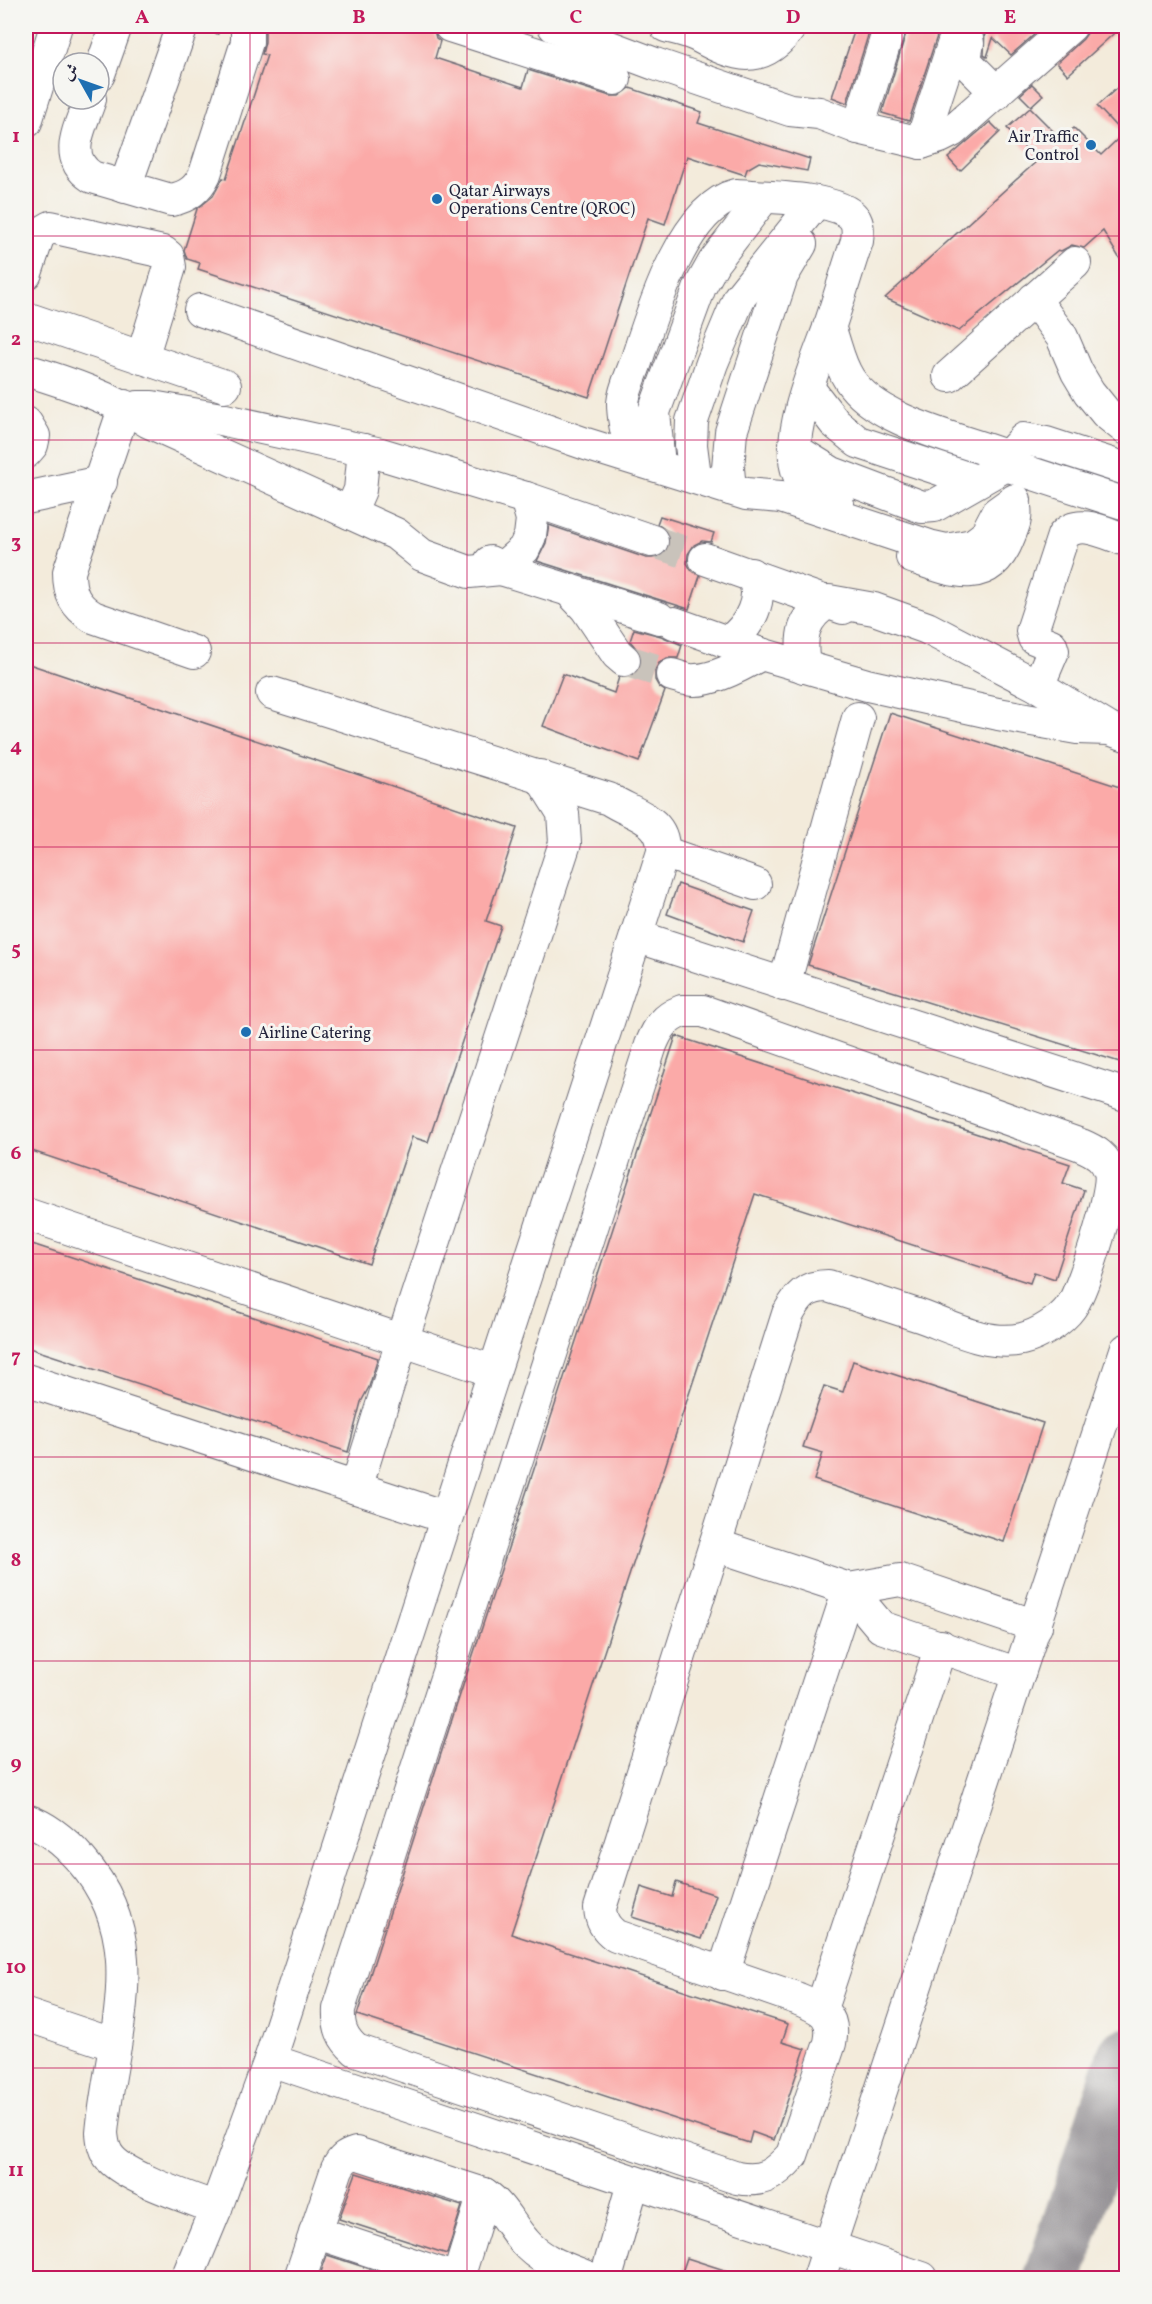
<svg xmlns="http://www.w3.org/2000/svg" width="1152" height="2304" viewBox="0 0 1152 2304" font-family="Vollkorn,Amiri,serif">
	<rect width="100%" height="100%" fill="#f6f6f2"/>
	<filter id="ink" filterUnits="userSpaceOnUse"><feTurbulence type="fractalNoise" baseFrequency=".0167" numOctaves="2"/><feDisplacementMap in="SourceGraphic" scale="12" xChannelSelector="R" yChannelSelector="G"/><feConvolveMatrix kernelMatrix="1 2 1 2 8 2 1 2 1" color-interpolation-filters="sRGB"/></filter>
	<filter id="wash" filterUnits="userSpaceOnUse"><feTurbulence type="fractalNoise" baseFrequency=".008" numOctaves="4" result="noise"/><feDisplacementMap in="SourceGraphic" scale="24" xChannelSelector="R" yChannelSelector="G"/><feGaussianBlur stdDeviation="1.35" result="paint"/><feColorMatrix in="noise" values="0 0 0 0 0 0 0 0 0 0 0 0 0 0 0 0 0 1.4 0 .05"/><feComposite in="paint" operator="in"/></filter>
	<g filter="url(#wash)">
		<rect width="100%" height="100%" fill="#f3ebdb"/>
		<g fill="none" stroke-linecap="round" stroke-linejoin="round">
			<polyline stroke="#8a868b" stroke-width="58" points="1053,2278 1126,2057"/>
		</g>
		<g id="blocks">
			<g fill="#fbaaa8">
				<polygon points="265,26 433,26 436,38 440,41 435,58 523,87 528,70 610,96 619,96 630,88 702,112 698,123 810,159 807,171 759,162 747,169 745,175 687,156 665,224 648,218 589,397 198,269 200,263 187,259 184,250 197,209 213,196 223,178 226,179 267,55 262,54 265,42"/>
				<polygon points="856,26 871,26 847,103 832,97"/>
				<polygon points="908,26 944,26 937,36 909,121 882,113"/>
				<polygon points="985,26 1044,26 1011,55 993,38 987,57 984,55"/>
				<polygon points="1089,26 1122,26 1068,75 1057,63 1083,39 1088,32"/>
				<polygon points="1126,80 1126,269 1103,231 1084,248 1072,245 1061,251 1058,250 959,331 885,298 1037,161 1007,128 1030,108 1061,139 1074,128 1101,155 1123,134 1097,106"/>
				<polygon points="1032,84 1043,95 1031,106 1020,95"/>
				<polygon points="990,122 1000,132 960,171 948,158"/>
				<polygon points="660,516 714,533 711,542 702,541 694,545 688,554 687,563 691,570 700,576 689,609 537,561 546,543 549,525 646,558 656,558 664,554 669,546 669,537 666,530 657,524"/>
				<polygon points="634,629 661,636 682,645 678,658 667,658 659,663 655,670 655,680 659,687 665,691 639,762 543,726 563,674 614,693 619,677 629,677 637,672 642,663 641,654 630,641"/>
				<polygon points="26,663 517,828 486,921 501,926 428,1142 412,1137 369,1264 26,1149"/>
				<polygon points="890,713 1126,789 1126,1064 808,965"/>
				<polygon points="678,884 754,911 743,942 667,914"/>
				<polygon points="676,1036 1070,1164 1063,1183 1084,1190 1055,1279 1034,1272 1030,1283 755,1194 511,1934 788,2024 782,2042 805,2049 774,2140 752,2132 749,2143 357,2015 456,1707"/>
				<polygon points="26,1242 378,1358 369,1387 361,1402 348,1452 26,1347"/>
				<polygon points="853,1361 1043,1423 1004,1542 814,1480 823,1453 803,1447 824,1386 843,1392"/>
				<polygon points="676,1882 716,1895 701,1939 632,1917 641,1887 672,1897"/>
				<polygon points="356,2173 462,2206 447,2254 339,2219"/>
				<polygon points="327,2255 398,2278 319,2278"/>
				<polygon points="687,2258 740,2275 740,2278 680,2278"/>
			</g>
		</g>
	</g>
	<g filter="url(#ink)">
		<use href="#blocks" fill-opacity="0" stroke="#6b6873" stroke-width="1.5"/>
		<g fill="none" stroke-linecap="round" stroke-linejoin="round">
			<g stroke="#c9c3bb" stroke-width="32" stroke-dasharray="32 16" stroke-linecap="butt">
				<polyline points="652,541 705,559"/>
				<polyline points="624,660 672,675"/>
			</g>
			<g stroke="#6b6873" stroke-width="34">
				<g id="minor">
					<polyline points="450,26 615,79"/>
					<polyline points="554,26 655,64 790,110 819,113 858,128 921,143 940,137 952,131 1071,26"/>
					<path d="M 666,26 C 677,29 688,31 698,36 C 736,57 762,66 791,26"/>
					<polyline points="965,30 968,43 965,59 970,66 997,93"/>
					<path d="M 711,34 C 733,32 740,41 762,26"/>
					<polyline points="99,74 116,26"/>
					<path d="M 90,99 C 81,127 61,157 92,177 L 171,200 C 188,197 198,189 205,174 L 247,42 L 247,26"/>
					<polyline points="26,122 56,26"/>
					<polyline points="858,128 890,26"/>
					<polyline points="921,143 954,42 967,26"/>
					<polyline points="125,187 182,26"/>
					<polyline points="26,273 38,237 41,233 51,227 163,252 168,256 170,267 142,358"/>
					<polyline points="1034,299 1062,337 1077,372 1089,392 1106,413 1126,429"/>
					<polyline points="200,310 586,444 746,494 781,497 929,546 947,550 973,545 985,536 997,513 1015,500"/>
					<polyline points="26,318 225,386"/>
					<path d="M 829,327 C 836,344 838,362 849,379 C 876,421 953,437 1000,454 L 1006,465 L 1126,504"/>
					<path d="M 26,370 C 69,383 110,397 149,422 L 396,534 L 422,555 L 469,572 L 501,569 L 524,549 L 530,536 L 532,519 L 526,498"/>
					<polyline points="949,376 1075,263"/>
					<polyline points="808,388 835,423 858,442 976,481"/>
					<path d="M 125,406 L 69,572 C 69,594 75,606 93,617 L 194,652"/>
					<polyline points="138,407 152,407 216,418 381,454 526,498 652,541"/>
					<polyline points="26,423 34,436 32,445 26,452"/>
					<polyline points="795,450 832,473 922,507 934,506 1006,465 1014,450 1024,439 1046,443 1126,469"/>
					<path d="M 633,457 C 628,440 623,421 623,403 C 624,389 633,372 637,359 C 652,312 684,207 736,195 C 762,197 838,197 854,218 C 859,225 858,232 857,241 C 847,270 839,299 829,328 C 816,363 786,434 797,470 C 803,490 821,496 838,504"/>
					<polyline points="659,465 654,412 700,287 714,262 764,197"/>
					<polyline points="695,476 691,445 692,421 712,363 739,298 816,202"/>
					<polyline points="730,489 728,468 731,432 782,276 801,244"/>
					<polyline points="26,498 101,482"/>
					<polyline points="350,513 360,490 364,450"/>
					<path d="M 912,557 C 950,570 988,588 1008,539 C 1013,527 1017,519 1015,507"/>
					<polyline points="705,559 843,608"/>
					<polyline points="490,562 501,569 659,618"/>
					<polyline points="569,590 586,608 617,654 624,660"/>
					<polyline points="674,623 761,654 867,685 998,714 1077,728 1109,729 1126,735"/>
					<path d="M 729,641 C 748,629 767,596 751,574"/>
					<path d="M 804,667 C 800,636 801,619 829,601 L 874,609 L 927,628 L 1038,686 L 1106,727"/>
					<path d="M 672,675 C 680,677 688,681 695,680 C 715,680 744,664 761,654"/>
					<path d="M 1038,686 L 1053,651 L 1051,645 L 1034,638 L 1032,631 L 1063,536 C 1079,517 1107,534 1126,540"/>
					<path d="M 272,693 L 609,799 C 633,815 665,818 663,852 L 636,936"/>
					<polyline points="663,852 755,884"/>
					<polyline points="784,985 858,718"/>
					<path d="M 682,1011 L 703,1011 L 1081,1145 C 1095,1151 1106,1157 1110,1172 C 1115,1191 1083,1290 1071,1307 C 1061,1321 1039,1335 1022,1339 C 988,1347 951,1327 920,1316 C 889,1306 859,1296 828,1286 C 806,1286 798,1296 788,1314 L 600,1908 C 601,1921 605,1928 616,1936 L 796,1998 C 820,2008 836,2013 830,2043 L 792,2155 C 775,2174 763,2183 737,2178 L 356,2050 C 342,2038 338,2027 339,2009 L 651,1045 C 658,1028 664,1018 682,1011 Z"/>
					<polyline points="26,1214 493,1371"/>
					<polyline points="26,1380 445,1517"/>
					<polyline points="356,1488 402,1341 565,843 563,813 540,776"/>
					<polyline points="715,1545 849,1589 900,1580 1036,1626"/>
					<polyline points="849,1589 881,1627 1019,1674"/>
					<path d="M 26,1820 C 47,1827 66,1843 81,1860 C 154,1942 110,2038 102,2133 C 103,2143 104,2151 111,2159 C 128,2178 190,2198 216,2208"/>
					<polyline points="723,1974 849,1589"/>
					<polyline points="821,2009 941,1646"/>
					<polyline points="26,2015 115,2045"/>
					<polyline points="270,2060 922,2278"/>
					<polyline points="315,2232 453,2278"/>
					<polyline points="187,2278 216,2208 270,2060 636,936 1126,1095"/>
					<path d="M 300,2278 L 337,2169 C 342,2159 346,2156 356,2153 L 484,2194 C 502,2206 510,2225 524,2241 C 540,2261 567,2269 590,2278"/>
					<polyline points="458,2278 484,2194"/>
					<polyline points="606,2278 633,2183"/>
					<polyline points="819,2278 1126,1350"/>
				</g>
			</g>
			<polyline stroke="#6b6873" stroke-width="4" stroke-dasharray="4.5 4.5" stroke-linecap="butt" points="206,29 222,34"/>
			<use href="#minor" stroke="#fff" stroke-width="32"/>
		</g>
	</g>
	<path fill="none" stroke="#c2185b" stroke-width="1.5" stroke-opacity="0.55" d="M 250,26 L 250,2278M 467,26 L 467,2278M 685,26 L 685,2278M 902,26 L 902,2278M 26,236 L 1126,236M 26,440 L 1126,440M 26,643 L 1126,643M 26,847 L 1126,847M 26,1050 L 1126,1050M 26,1254 L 1126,1254M 26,1457 L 1126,1457M 26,1661 L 1126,1661M 26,1864 L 1126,1864M 26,2068 L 1126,2068"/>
	<g fill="#1f6fb2" stroke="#f6f6f2" stroke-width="2">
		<circle cx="1091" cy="145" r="6"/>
		<circle cx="437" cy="199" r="6"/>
		<circle cx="246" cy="1032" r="6"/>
	</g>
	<g text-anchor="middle" stroke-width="6" stroke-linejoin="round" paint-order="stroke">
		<g font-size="16" fill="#22223b" stroke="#f6f6f2" text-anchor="start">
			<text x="1079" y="142" text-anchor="end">Air Traffic<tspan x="1079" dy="18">Control</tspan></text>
			<text x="449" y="196">Qatar Airways<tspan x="449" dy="18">Operations Centre (QROC)</tspan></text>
			<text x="258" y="1038">Airline Catering</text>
		</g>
	</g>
	<rect width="1152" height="2304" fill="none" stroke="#f6f6f2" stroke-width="66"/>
	<g transform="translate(81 81) rotate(310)"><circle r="28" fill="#f6f6f2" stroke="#a1a1a9" stroke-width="1.5"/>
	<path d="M0-4.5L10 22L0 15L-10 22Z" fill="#1f6fb2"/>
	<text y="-9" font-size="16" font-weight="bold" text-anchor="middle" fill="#22223b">ش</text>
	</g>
	<rect x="33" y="33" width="1086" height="2238" fill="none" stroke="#c2185b" stroke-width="2"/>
	<g font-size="20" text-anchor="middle" font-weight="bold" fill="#c2185b">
		<text x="142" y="23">A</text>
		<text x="359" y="23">B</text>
		<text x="576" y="23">C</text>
		<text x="793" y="23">D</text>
		<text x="1010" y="23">E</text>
		<text x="16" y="142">1</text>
		<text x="16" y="345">2</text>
		<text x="16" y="548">3</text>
		<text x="16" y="752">4</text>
		<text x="16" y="955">5</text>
		<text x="16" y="1159">6</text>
		<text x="16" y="1362">7</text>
		<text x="16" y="1566">8</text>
		<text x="16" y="1769">9</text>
		<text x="16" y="1973">10</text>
		<text x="16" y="2176">11</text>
	</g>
</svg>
